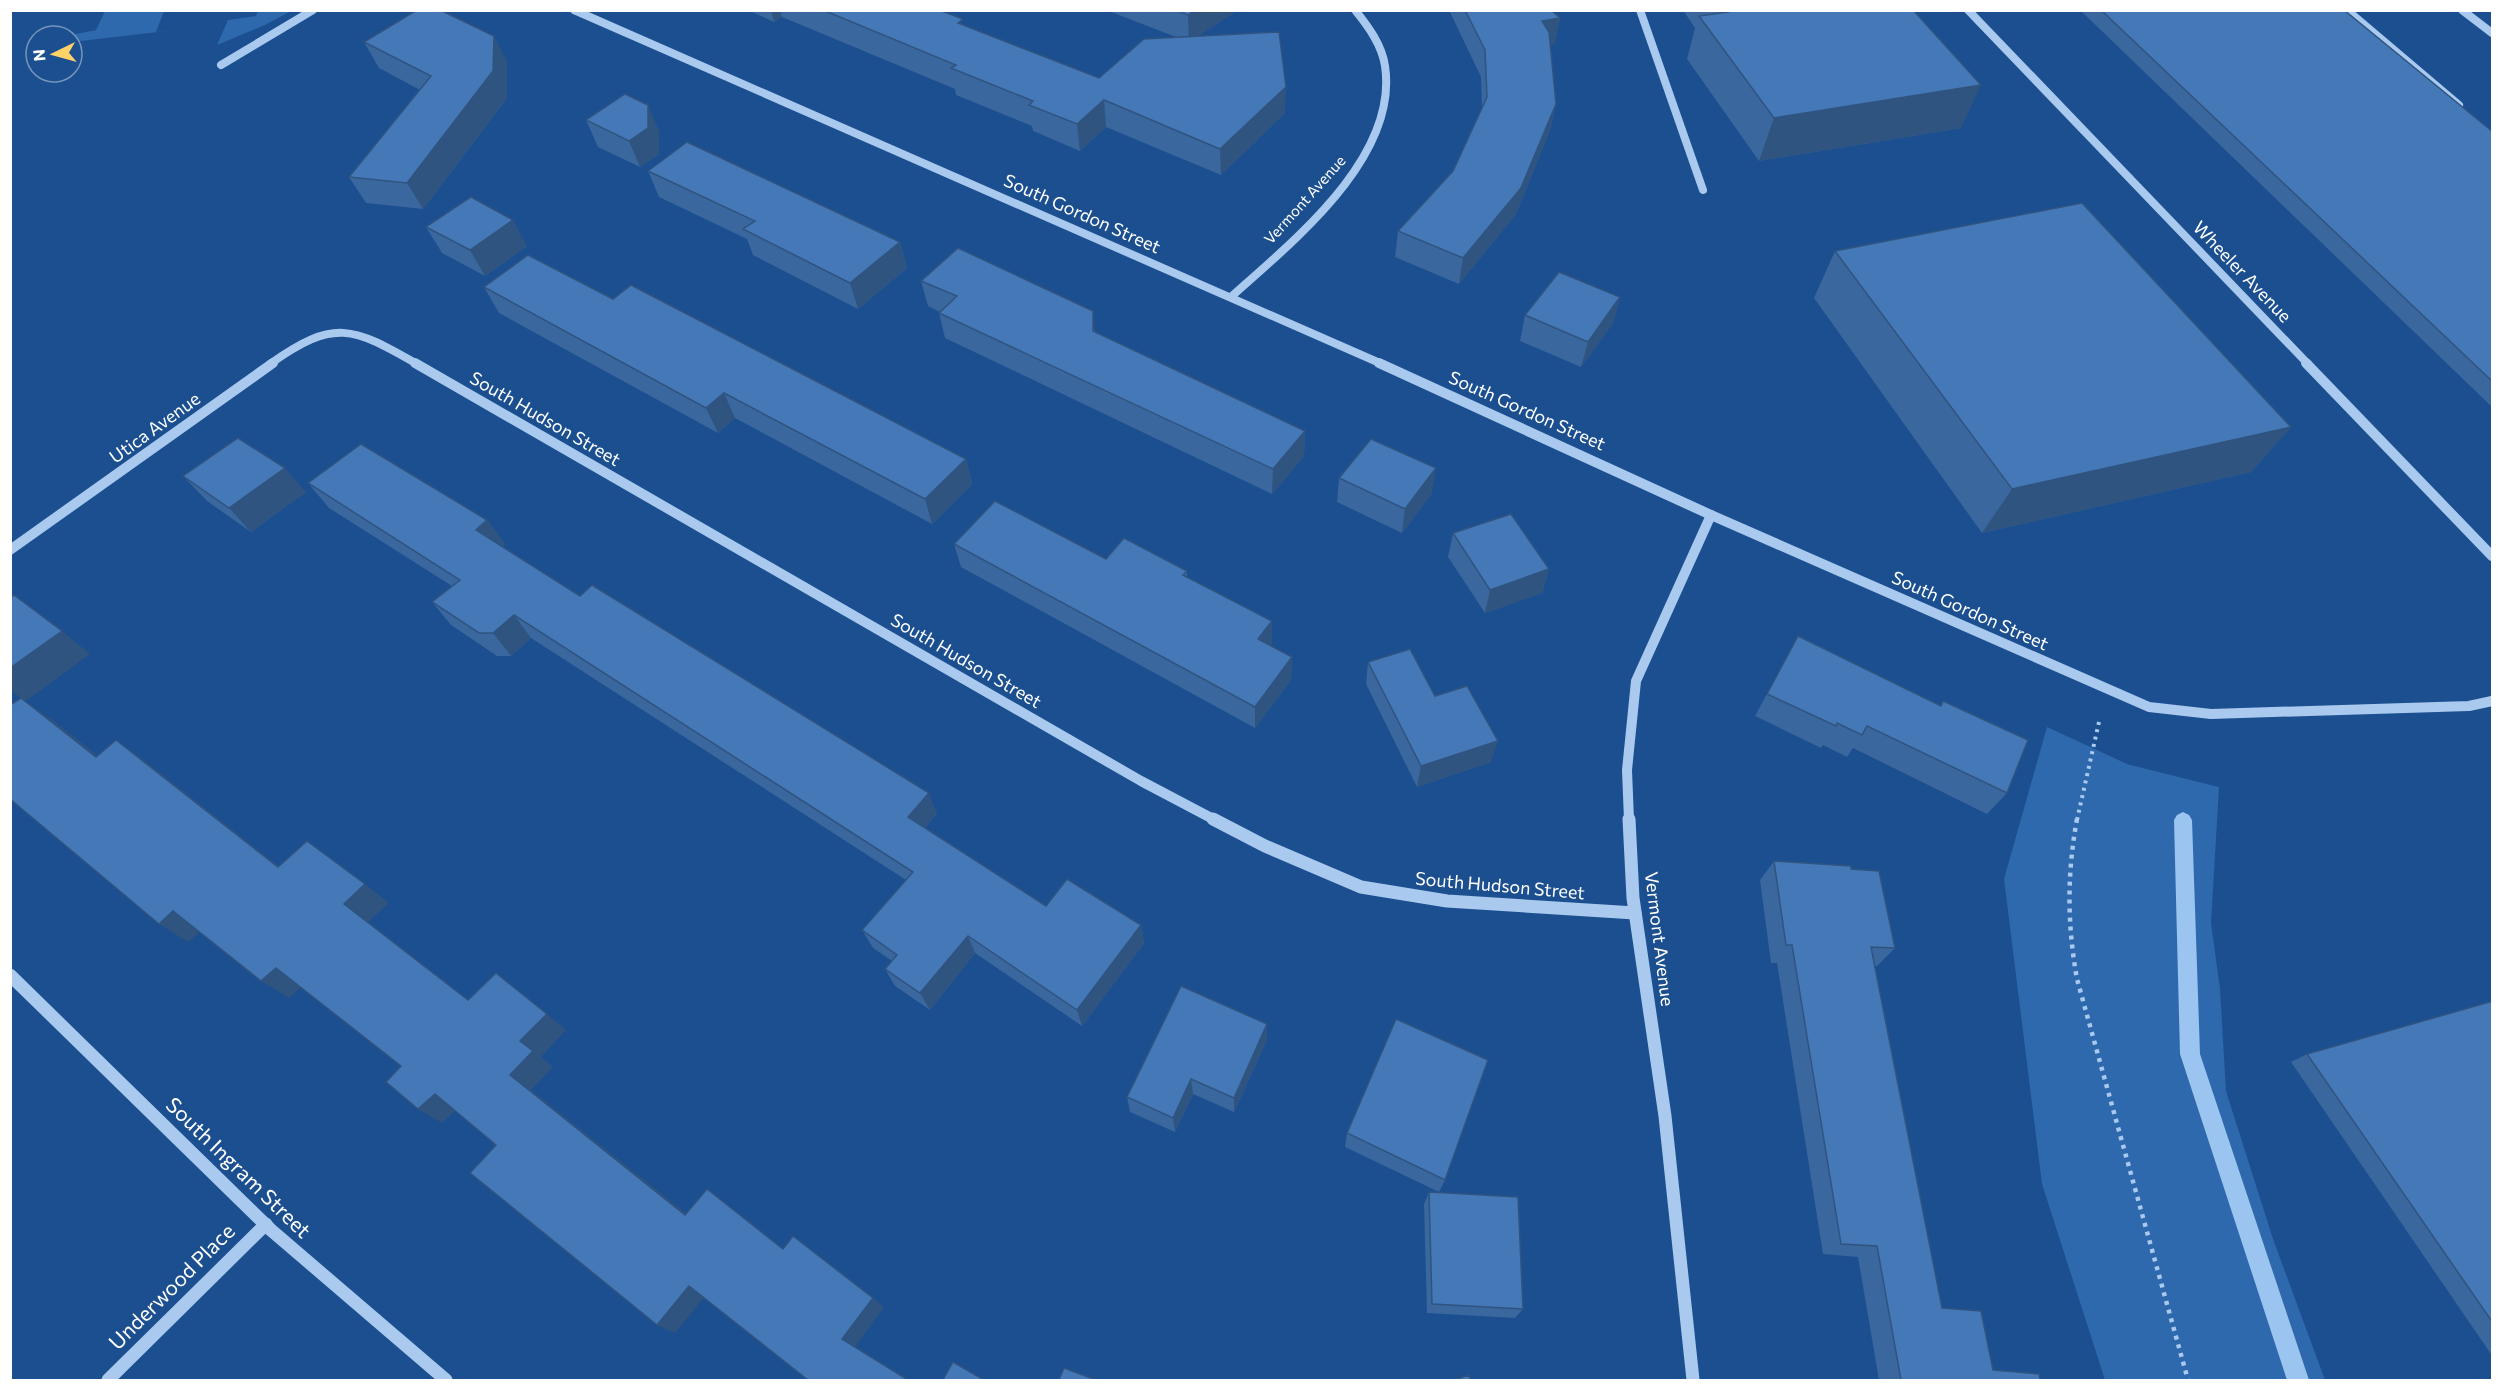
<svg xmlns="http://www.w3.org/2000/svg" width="2503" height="1391" viewBox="0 0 2503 1391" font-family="Commissioner,sans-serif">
	<rect width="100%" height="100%" fill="#1b4f8f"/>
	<g fill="#2e69ad">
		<polygon points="105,11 164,11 156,32 184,29 72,42 72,36 66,36 96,30"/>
		<polygon points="258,11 291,11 265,25 217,45 228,20 256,16"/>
		<polygon points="2047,727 2127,764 2219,787 2211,923 2220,989 2226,1091 2273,1239 2325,1380 2105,1380 2042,1184 2004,879"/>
	</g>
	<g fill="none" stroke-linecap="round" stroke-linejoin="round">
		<polygon fill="#9cc4f0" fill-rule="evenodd" points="2183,812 2189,815 2192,820 2200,1054 2309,1380 2287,1380 2180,1054 2174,820 2177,815"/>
		<polyline stroke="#a9c9ee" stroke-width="4" stroke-dasharray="3 4.5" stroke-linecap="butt" points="2077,820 2099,722"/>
		<path stroke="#a9c9ee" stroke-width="4.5" stroke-dasharray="4 5" stroke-linecap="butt" d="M 2077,819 C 2067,873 2067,924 2077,979 L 2188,1380"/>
		<g stroke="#a9c9ee" stroke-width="8">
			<polyline points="574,10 1382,364"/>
			<polyline points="1640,10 1703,190"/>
			<polyline points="1968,10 2308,364"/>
			<polyline points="2347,10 2459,105"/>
			<polyline points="2462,10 2492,33"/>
			<polyline points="221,65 313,10"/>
			<path d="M 1231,297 C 1292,242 1399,158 1385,66 C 1382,45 1368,26 1355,10"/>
			<path d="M 270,364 C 335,318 352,327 417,364"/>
		</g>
		<g stroke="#a9c9ee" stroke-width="10">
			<polyline points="415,363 1141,781 1215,820"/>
			<polyline points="1379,363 1711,515 2149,707 2211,714 2469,706 2492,701"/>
			<polyline points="2306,363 2492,556"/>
			<polyline points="10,550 273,363"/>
			<polyline points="1629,820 1627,770 1636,681 1711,515"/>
		</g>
		<g stroke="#a9c9ee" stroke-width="13">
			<polyline points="1213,819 1265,846 1361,887 1447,901 1635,913"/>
			<polyline points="1629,819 1633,898 1665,1116 1693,1380"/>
			<polyline points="10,975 271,1230 446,1380"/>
			<polyline points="108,1380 266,1224"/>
		</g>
	</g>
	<g fill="#3a679d">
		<polygon points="748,10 939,10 964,25 1099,78 1176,37 1106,10 1238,10 1198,36 1285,113 1221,175 1106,127 1080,151 1033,131 1032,126 956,95 955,89 782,17 774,22"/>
		<polygon points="1449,10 1551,10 1560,18 1554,45 1550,45 1556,104 1550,130 1516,214 1459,284 1395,257 1398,231 1453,171 1482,107 1481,77"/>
		<polygon points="1683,10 1913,10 1961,128 1759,161 1687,59 1695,28"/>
		<polygon points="2080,10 2344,10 2493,132 2493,406 2491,406"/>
		<polygon points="364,42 507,62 507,98 423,209 366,203 349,177 420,90 379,68"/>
		<polygon points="586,120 659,131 659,154 640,167 598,147"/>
		<polygon points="648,171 900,242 907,268 858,309 753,255 747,239 659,197"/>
		<polygon points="426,227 527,246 485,276 442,253"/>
		<polygon points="1835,251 2291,427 2251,472 1982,533 1814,298"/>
		<polygon points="921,281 1096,332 1305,431 1304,456 1272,494 945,338 939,313 940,312 928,306"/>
		<polygon points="484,287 613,299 966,459 972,484 932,524 735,418 718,433 499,313"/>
		<polygon points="1620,297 1613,323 1581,367 1520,341 1525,315"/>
		<polygon points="183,476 306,492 251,532 207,501"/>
		<polygon points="1339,478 1432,493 1402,533 1337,502"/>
		<polygon points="308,483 487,520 505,544 502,547 580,596 937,814 924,828 1046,906 1141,925 1144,943 1082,1026 975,953 930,1010 895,986 885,969 892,961 873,948 862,930 906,880 531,638 511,656 497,656 451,625 432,602 452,586 329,508"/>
		<polygon points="1453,533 1549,569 1542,593 1485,613 1448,557"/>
		<polygon points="954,544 1106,559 1187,571 1187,577 1272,621 1272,643 1270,646 1292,657 1291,680 1255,728 961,567"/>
		<polygon points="1798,636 1940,705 1943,701 2007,793 1987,814 1853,748 1847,757 1823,745 1821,748 1755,716"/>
		<polygon points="1368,662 1435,696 1491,762 1417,787 1366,684"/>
		<polygon points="1774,861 1851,869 1895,948 1877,966 1875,966 1942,1308 1993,1370 2040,1380 1879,1380 1858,1257 1823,1254 1777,963 1771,963 1760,880"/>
		<polygon points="2493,1001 2493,1357 2291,1062 2307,1054"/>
		<polygon points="1267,1040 1234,1112 1193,1094 1175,1132 1130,1112 1127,1097"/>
		<polygon points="1347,1133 1445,1180 1439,1192 1345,1147"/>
		<polygon points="1429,1192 1523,1309 1515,1318 1427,1313 1424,1204"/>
	</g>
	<g fill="#305480">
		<polygon points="771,10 780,10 782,17 774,22"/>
		<polygon points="1195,10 1238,10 1189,42 1188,15"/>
		<polygon points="1560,18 1554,45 1537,47 1542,21"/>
		<polygon points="494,36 507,62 507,98 423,209 407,183"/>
		<polygon points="1981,85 1961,128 1759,161 1774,118"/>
		<polygon points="1286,87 1285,113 1221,175 1220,149"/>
		<polygon points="1104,100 1106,127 1080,151 1077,124"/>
		<polygon points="1556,104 1550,130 1516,214 1459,284 1463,258"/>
		<polygon points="648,105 659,131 659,154 640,167 629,141"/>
		<polygon points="513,220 527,246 485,276 470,250"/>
		<polygon points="900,242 907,268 858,309 850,283"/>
		<polygon points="1620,297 1613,323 1581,367 1588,342"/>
		<polygon points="1093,311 1096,337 1093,331"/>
		<polygon points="724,393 735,418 718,433 706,408"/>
		<polygon points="2291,427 2251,472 1982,533 2012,489"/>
		<polygon points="1305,431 1304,456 1272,494 1273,469"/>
		<polygon points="966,459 972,484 932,524 925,499"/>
		<polygon points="285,468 306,492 251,532 229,508"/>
		<polygon points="1436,468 1432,493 1402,533 1405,509"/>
		<polygon points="487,520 505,544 493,554 476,530"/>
		<polygon points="1549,569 1542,593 1485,613 1490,590"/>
		<polygon points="514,615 531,638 511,656 493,633"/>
		<polygon points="1272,621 1272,643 1257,662 1258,639"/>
		<polygon points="62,631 90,654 26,701 10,690 10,668"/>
		<polygon points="1292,657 1291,680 1255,728 1255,707"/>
		<polygon points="21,698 51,719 125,777 96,757"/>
		<polygon points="116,740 145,761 304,886 278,867"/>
		<polygon points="1498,741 1491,762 1417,787 1421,766"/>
		<polygon points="929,793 937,814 917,837 908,817"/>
		<polygon points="365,884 389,903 368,922 344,904"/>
		<polygon points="173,911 202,930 188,942 159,924"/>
		<polygon points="1141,925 1144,943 1082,1026 1077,1010"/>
		<polygon points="968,936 975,953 930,1010 920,993"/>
		<polygon points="276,968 303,985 289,998 261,981"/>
		<polygon points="547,1014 566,1030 541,1057 553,1067 531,1090 702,1226 685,1215 510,1075 520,1041"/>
		<polygon points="1267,1024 1267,1040 1234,1112 1234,1098"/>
		<polygon points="1191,1079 1193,1094 1175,1132 1173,1118"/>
		<polygon points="435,1094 458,1108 442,1123 418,1109"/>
		<polygon points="689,1286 706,1295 675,1333 657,1325"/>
		<polygon points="873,1298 884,1307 855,1347 842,1339"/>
	</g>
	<g fill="#4478b7" stroke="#305480" stroke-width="1.5">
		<polygon points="417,10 440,10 494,36 493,71 407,183 349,177 431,76 364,42"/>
		<polygon points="823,10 939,10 963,19 958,23 1099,78 1144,39 1279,32 1286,87 1220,149 1104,100 1077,124 1029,105 1033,101 951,68 956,65"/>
		<polygon points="1175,10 1195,10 1188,15"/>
		<polygon points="1465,10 1551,10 1560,18 1542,21 1549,32 1556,104 1521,188 1463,258 1398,231 1453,171 1487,97 1485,50"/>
		<polygon points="1728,10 1913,10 1981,85 1774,118 1699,16 1729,12"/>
		<polygon points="2101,10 2344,10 2493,132 2493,382"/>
		<polygon points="625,94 648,105 648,128 629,141 586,120"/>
		<polygon points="687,142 900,242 850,283 743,229 755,221 648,171"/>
		<polygon points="471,197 513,220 470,250 426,227"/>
		<polygon points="2082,203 2291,427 2012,489 1835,251"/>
		<polygon points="958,248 1093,311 1093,331 1305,431 1273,469 939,313 957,296 921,281"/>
		<polygon points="528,255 613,299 631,285 966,459 925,499 724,393 706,408 484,287"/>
		<polygon points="1559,272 1620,297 1588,342 1525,315"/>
		<polygon points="238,438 285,468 229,508 183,476"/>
		<polygon points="1371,439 1436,468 1405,509 1339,478"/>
		<polygon points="361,444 487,520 476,530 580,596 592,585 929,793 908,817 1046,906 1067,879 1141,925 1077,1010 968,936 920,993 885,969 897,955 862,930 913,872 514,615 493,633 479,633 432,602 460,580 308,483"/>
		<polygon points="995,501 1106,559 1124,538 1187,571 1183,575 1272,621 1258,639 1292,657 1255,707 954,544"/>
		<polygon points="1511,514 1549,569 1490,590 1453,533"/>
		<polygon points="14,595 62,631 10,668 10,598"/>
		<polygon points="1798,636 1941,706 1943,701 2028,740 2007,793 1867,726 1862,735 1837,723 1836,726 1767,694"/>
		<polygon points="1410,649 1435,696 1467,686 1498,741 1421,766 1368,662"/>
		<polygon points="21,698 96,757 116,740 278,867 307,841 365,884 344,904 468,1000 496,973 547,1014 520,1041 533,1051 510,1075 685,1215 707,1189 783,1249 793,1236 873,1298 842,1339 908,1380 808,1380 689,1286 657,1325 470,1173 496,1145 435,1094 418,1109 386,1082 401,1066 276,968 261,981 173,911 159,924 10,799 10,705"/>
		<polygon points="1774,861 1851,866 1851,869 1879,871 1895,948 1871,947 1942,1308 1981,1311 1993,1370 2039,1374 2040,1380 1901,1380 1877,1246 1841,1244 1792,945 1786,945"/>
		<polygon points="1181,986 1267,1024 1234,1098 1191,1079 1173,1118 1127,1097"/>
		<polygon points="2493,1001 2493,1323 2307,1054"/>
		<polygon points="1396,1019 1488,1060 1445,1180 1347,1133"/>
		<polygon points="1429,1192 1518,1197 1523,1309 1432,1304"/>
		<polygon points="953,1362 984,1380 943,1380"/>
		<polygon points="1064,1368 1096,1380 1059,1380"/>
		<polygon points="1468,1375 1471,1380 1456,1380"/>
	</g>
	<g text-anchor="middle" stroke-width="6" stroke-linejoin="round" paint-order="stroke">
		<g font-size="15" fill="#fff" stroke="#1b4f8f">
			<text transform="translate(1305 200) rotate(-48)" y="5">Vermont Avenue</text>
		</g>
		<g font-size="18" fill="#fff" stroke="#1b4f8f">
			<text transform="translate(1082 214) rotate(24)" y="6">South Gordon Street</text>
			<text transform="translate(2242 272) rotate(46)" y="6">Wheeler Avenue</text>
			<text transform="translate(1527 411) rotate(24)" y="6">South Gordon Street</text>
			<text transform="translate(545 419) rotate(30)" y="6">South Hudson Street</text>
			<text transform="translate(155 428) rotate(-36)" y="6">Utica Avenue</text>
			<text transform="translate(1970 611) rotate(24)" y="6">South Gordon Street</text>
			<text transform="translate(966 661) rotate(30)" y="6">South Hudson Street</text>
			<text transform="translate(1500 886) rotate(5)" y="6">South Hudson Street</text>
			<text transform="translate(1659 939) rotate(83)" y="6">Vermont Avenue</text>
		</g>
		<g font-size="21" fill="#fff" stroke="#1b4f8f">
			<text transform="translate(238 1168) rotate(44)" y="7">South Ingram Street</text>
			<text transform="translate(172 1287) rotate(-45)" y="7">Underwood Place</text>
		</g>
	</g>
	<rect width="2503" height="1391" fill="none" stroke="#ffffff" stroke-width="24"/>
	<g transform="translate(54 54) rotate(265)"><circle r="28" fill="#1b4f8f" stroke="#7695bc" stroke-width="1.5"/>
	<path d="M0-4.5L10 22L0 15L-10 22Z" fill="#ffd166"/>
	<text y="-9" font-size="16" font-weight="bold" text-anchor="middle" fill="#ffffff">N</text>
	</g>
</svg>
